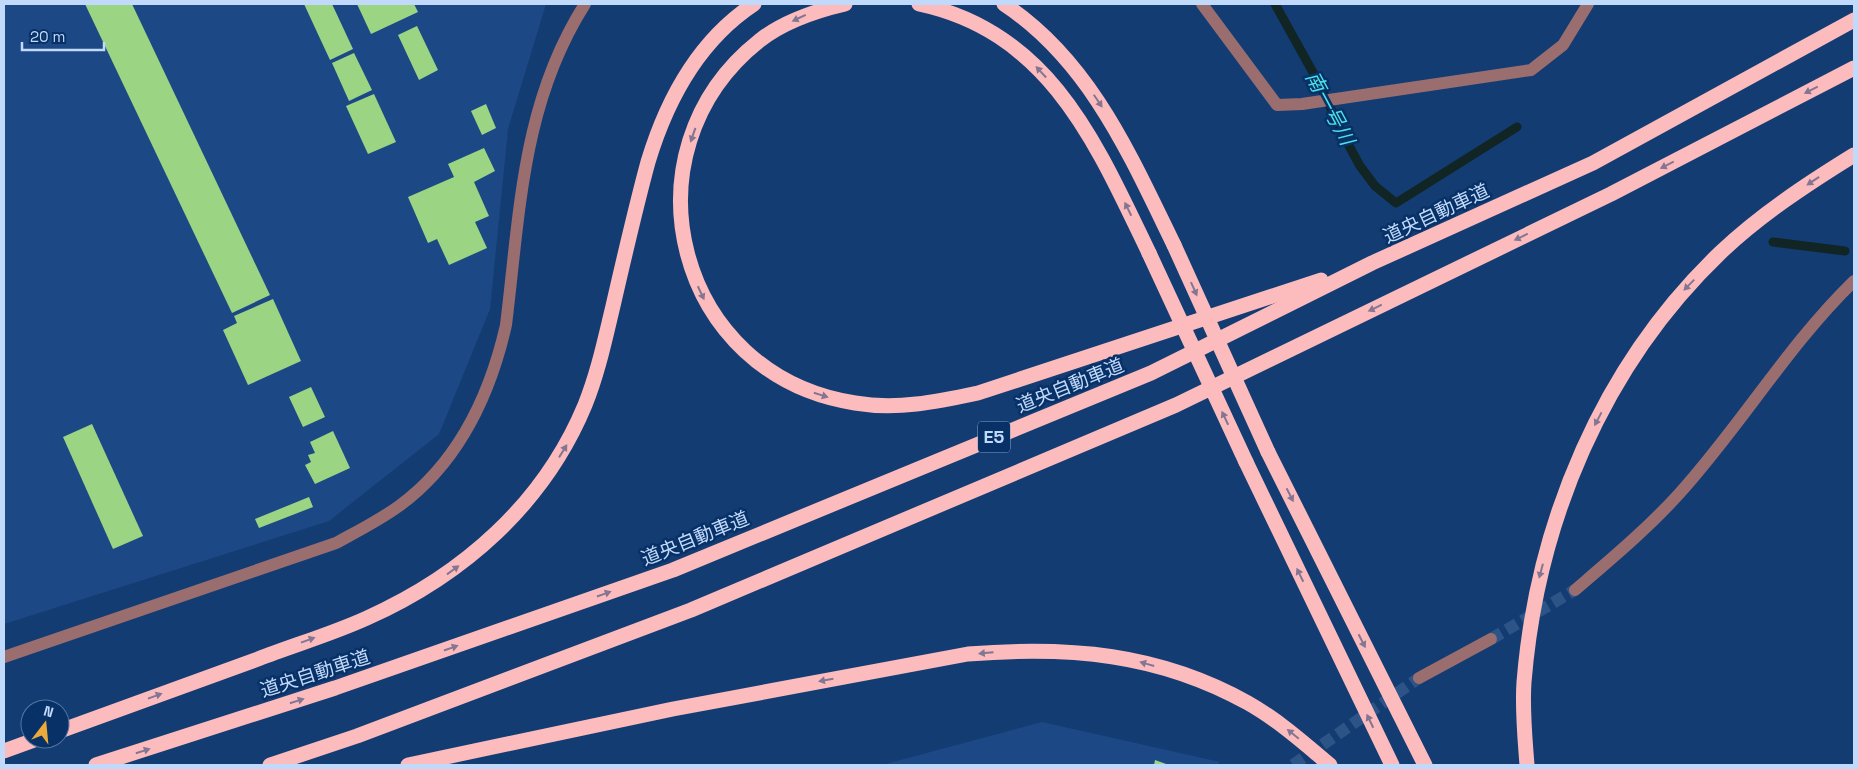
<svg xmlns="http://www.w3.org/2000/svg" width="1858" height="769" viewBox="0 0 1858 769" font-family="'Space Grotesk','Noto Sans JP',sans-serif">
	<rect width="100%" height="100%" fill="#133c73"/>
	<g fill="#1c4985">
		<polygon points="4,4 546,4 508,129 490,309 439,434 329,521 4,624"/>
		<polygon points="1042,722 1220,762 1216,765 882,765"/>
	</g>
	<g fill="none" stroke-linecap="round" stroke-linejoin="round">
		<g stroke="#122525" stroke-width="9">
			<polyline points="1275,4 1320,85 1341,131 1360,166 1375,186 1396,203 1517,127"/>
			<polyline points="1773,242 1845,251"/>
		</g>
	</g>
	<g fill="#9bd583">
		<polygon points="85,4 132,4 270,295 232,313"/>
		<polygon points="304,4 332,4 353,49 330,60"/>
		<polygon points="357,4 414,4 418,12 371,34"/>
		<polygon points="417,26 438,70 419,80 398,35"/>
		<polygon points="354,53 372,90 349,101 332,63"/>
		<polygon points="374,94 396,142 368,154 346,106"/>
		<polygon points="486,104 496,128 482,135 471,111"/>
		<polygon points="484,148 495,171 474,182 489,216 475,222 487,248 449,265 437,239 428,243 408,197 454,177 448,164"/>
		<polygon points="273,299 301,361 248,385 223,330 237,323 234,316"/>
		<polygon points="311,387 325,417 303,427 289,397"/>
		<polygon points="92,424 143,536 113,549 63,437"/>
		<polygon points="333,431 350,468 315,484 305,465 311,462 308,455 315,453 310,442"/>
		<polygon points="309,497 313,507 259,528 255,519"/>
		<polygon points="1155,760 1169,765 1154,765"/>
	</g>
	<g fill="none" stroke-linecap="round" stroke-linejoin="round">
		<g stroke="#2d5487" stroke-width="12" stroke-dasharray="12 6" stroke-linecap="butt">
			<polyline points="1491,639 1575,590"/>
			<polyline points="1293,765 1419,678"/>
		</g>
		<g stroke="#9a6e6f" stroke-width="12">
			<polyline points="1202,4 1277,105 1302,104 1531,70 1563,45 1588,4"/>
			<path d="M 1575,590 C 1610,560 1646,530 1678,495 C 1740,427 1788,345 1854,281"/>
			<path d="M 4,657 L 336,543 C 358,531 380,520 399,506 C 459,462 490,395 506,325 C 520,211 522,103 585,4"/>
			<polyline points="1419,678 1491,639"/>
		</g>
		<g stroke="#fcbbbd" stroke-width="15">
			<path d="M 845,4 C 815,11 784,21 759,41 C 619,152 676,376 855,403 C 897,410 936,402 978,393 L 1321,280"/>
			<path d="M 919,4 C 1050,32 1096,143 1149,253"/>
			<path d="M 1004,4 C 1090,61 1130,155 1174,245"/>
			<polyline points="1268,452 1425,765"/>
			<polyline points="1246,462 1392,765"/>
			<path d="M 60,731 C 126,707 192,683 258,659 C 294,645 332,634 367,618 C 463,575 544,504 585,405 C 598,373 605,339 613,306 C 624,258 635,210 648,162 C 667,99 698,41 754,4"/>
			<polyline points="4,751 37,739"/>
			<polyline points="96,765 335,688 673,570 1151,373 1372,263 1593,163 1854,20"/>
			<polyline points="270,765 357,736 691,610 1176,405 1611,194 1854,68"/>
			<path d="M 408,765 L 673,709 L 968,654 C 1069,646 1158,653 1248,703 C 1278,720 1304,743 1330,765"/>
			<path d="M 1527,765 C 1525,738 1522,710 1524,682 C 1537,522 1603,365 1720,253 C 1760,215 1807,184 1854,155"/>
		</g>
		<g stroke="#fcbbbd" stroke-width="15">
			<polyline points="1174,245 1268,452"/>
			<polyline points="1149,253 1246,462"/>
		</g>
	</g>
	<defs><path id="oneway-solid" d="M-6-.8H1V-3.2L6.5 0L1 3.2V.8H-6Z" transform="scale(1.25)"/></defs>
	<g fill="#827692">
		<use href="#oneway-solid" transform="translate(799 18) rotate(155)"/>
		<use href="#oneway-solid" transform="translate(1041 72) rotate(-133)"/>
		<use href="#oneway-solid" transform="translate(1811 90) rotate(153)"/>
		<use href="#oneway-solid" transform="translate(1098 101) rotate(56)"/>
		<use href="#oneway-solid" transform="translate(693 135) rotate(109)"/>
		<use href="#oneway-solid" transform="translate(1667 165) rotate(153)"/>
		<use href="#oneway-solid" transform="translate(1813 181) rotate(146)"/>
		<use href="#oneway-solid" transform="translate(1128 209) rotate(-116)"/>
		<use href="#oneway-solid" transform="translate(1521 237) rotate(154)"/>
		<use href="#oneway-solid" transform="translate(1689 285) rotate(134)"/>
		<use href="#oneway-solid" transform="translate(1194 289) rotate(66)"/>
		<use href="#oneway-solid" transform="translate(701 293) rotate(65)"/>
		<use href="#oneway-solid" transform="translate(1375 308) rotate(154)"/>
		<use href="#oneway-solid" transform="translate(821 395) rotate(17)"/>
		<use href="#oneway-solid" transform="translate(1225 418) rotate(-115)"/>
		<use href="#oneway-solid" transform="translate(1598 419) rotate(118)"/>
		<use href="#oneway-solid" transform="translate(563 451) rotate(-58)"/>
		<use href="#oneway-solid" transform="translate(1290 495) rotate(63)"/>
		<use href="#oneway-solid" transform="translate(453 570) rotate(-36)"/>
		<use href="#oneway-solid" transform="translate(1541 571) rotate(105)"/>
		<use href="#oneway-solid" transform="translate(1300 575) rotate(-116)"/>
		<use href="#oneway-solid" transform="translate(604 594) rotate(-19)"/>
		<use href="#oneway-solid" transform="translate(308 640) rotate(-20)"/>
		<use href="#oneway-solid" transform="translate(1362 641) rotate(63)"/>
		<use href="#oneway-solid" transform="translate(451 648) rotate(-19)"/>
		<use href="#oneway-solid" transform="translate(986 653) rotate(175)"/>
		<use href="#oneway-solid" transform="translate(1147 664) rotate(-164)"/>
		<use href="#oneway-solid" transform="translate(826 680) rotate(170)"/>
		<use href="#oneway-solid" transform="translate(155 696) rotate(-20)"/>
		<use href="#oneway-solid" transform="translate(297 701) rotate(-18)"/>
		<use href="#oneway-solid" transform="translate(1370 721) rotate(-116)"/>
		<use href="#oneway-solid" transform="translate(1293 734) rotate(-141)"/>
		<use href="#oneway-solid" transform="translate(143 751) rotate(-18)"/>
	</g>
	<g text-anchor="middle" stroke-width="5" stroke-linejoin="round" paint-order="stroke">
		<rect fill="#073167" stroke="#89a7ce" stroke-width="1" x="978" y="421.5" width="32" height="31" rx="4"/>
		<g font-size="18" font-weight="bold" fill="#c1d9fa">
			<text x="994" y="443">E5</text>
		</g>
		<g font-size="19" fill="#c1d9fa" stroke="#073167">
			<text transform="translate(1436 213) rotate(-25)" y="7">道央自動車道</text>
			<text transform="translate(1070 385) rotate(-22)" y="7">道央自動車道</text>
			<text transform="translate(695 538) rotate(-22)" y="7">道央自動車道</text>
			<text transform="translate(315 673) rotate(-18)" y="7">道央自動車道</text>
		</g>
		<g font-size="20" font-style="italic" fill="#4ce2e5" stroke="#073167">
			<text transform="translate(1330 108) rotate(62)" y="7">南一号川</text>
		</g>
	</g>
	<rect width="1858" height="769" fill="none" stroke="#c1d9fa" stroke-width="10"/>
	<g transform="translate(45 724) rotate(16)"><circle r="24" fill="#073167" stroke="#5174a2"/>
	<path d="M0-4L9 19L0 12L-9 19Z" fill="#ebaa39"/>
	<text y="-8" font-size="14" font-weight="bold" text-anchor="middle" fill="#c1d9fa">N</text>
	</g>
	<path d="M22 42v8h82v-8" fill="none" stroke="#c1d9fa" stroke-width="2.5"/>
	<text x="30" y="42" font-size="15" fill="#c1d9fa" stroke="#073167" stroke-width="4" paint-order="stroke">20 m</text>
</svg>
